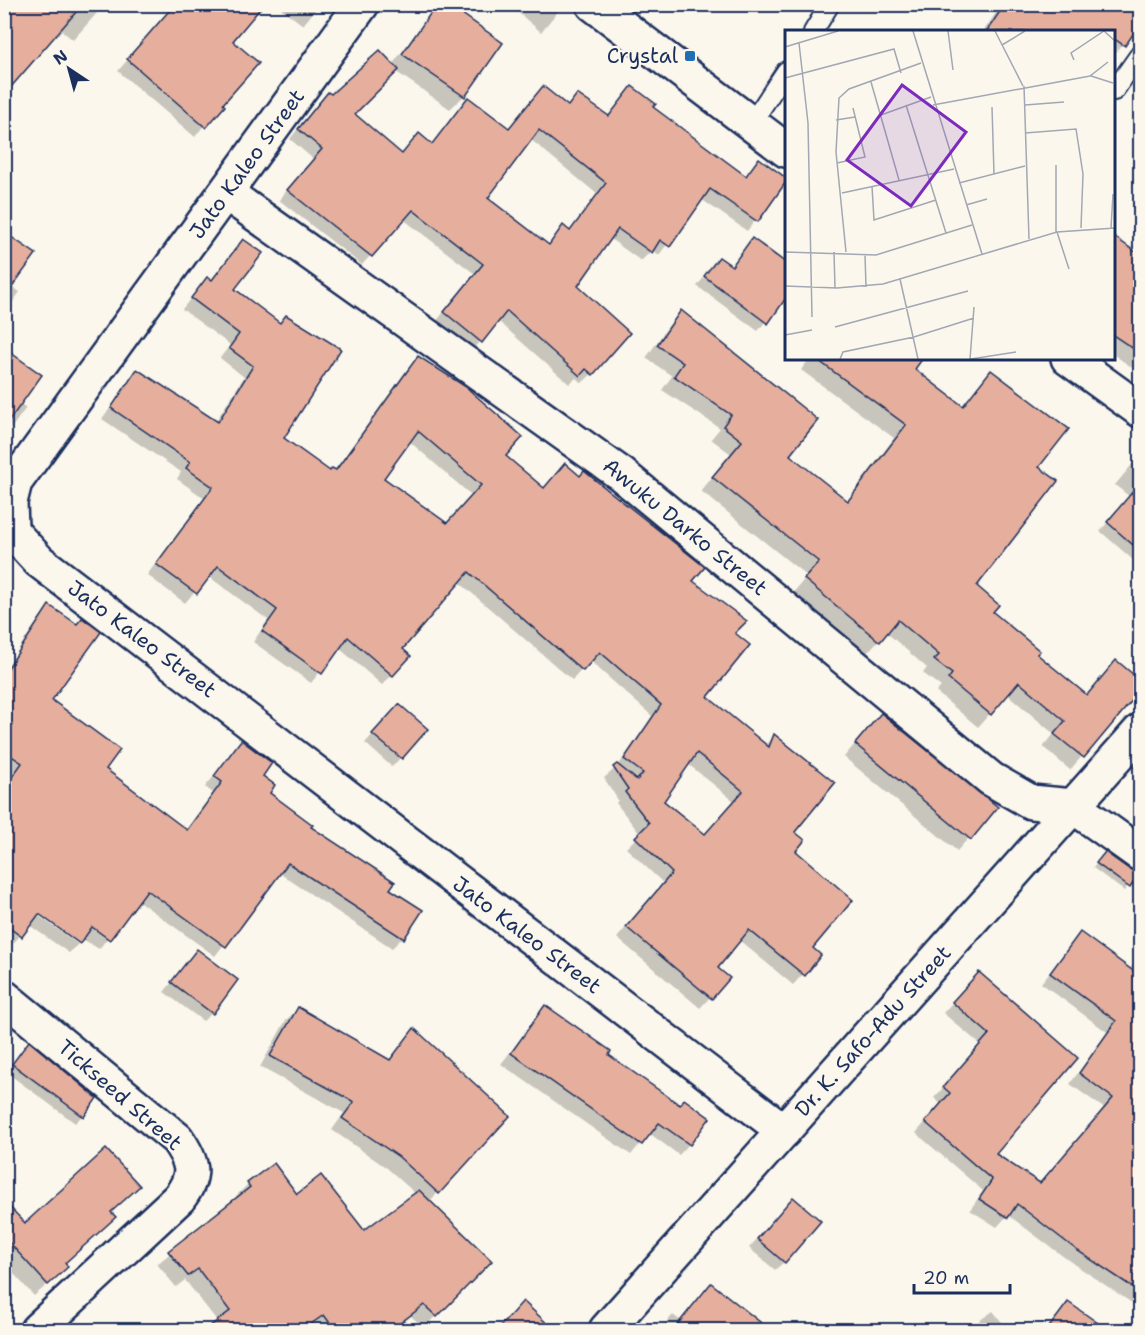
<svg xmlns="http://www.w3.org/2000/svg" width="1145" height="1335" viewBox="0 0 1145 1335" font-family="'Shantell Sans',sans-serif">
	<rect width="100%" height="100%" fill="#fbf7ec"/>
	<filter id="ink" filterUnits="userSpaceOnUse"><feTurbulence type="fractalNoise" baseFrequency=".0167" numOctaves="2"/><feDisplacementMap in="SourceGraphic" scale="12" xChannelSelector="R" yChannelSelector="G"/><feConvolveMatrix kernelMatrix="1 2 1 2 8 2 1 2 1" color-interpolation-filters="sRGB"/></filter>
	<g filter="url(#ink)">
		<g fill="#0003" fill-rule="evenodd">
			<polygon points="59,4 105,4 73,40 60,29"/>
			<polygon points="175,4 231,41 220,104 195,137 118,71"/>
			<polygon points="275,4 320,4 303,25"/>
			<path d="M 438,4 L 464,96 L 450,109 L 395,71 L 353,114 L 401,155 L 431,145 L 468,99 L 508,129 L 543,88 L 567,107 L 577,96 L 607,117 L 632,88 L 651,108 L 745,177 L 759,160 L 786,180 L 747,231 L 701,199 L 659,255 L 652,250 L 641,261 L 609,238 L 576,286 L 592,374 L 582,383 L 576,378 L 569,384 L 498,321 L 471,351 L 435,323 L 475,274 L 403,219 L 362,265 L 279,200 L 313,159 L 290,139 L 318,103 L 328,94 L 331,96 L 392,65 ZM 530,139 L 597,194 L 569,232 L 564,227 L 547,246 L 486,198 Z"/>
			<polygon points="508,4 562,4 563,5 541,32"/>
			<polygon points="699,4 719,4 712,12"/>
			<polygon points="1002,4 1140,4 1140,21 1114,55 1114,32 983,32"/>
			<polygon points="4,234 11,286 20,292 4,314"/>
			<polygon points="1114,238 1140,258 1140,373 1114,355"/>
			<polygon points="752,240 786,264 786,295 758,331 697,286 719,259 731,267"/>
			<path d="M 244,241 L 233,290 L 279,324 L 286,317 L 282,438 L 329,472 L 334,471 L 408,368 L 418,358 L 504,456 L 543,489 L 691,582 L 733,633 L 705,697 L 765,746 L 774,736 L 793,832 L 794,851 L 811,948 L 819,956 L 793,985 L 739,940 L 716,968 L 728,978 L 700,1008 L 617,938 L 663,883 L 626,848 L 640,834 L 616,803 L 618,800 L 604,778 L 618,766 L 652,716 L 590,661 L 572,680 L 459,582 L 401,649 L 392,675 L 382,685 L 339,648 L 311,683 L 253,642 L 268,620 L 208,576 L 185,603 L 147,575 L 204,498 L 177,479 L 181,472 L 102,419 L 138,371 L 215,422 L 244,377 L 220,358 L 230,345 L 182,309 L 207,279 L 210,281 ZM 409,441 L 472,496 L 446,525 L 382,478 ZM 688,764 L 734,801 L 704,836 L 662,802 Z"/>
			<polygon points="681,312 788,456 846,502 894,438 801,370 810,358 913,358 913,369 962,407 991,372 1037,467 975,587 991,613 1035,654 1086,696 1116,662 1140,682 1140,689 1070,770 1043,747 1054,734 1007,694 978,727 936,692 941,687 923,673 927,668 886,632 866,654 793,593 807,576 701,491 731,454 711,439 720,428 662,390 672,376 646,358 669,325"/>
			<polygon points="9,395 26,408 4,438 4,399"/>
			<polygon points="1140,455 1140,566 1100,531 1130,497 1115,485"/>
			<polygon points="50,607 50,700 104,769 185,831 213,793 205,787 242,742 268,793 388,889 421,910 402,938 392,948 279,873 215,956 137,900 99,949 33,909 32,911 78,944 69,953 29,925 11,946 4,941 4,786 14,774 4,768 4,661 9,664 40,617"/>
			<polygon points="390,715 425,730 392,767 365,743"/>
			<polygon points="869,727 996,807 957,851 844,757"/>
			<polygon points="1101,858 1138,873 1124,891 1093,868"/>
			<polygon points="1080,934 1129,970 1140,956 1140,1294 1132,1303 1068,1260 1008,1215 997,1227 970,1210 983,1191 916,1133 941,1104 934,1098 981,1045 943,1013 969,984 1076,1058 994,1154 1039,1184 1105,1109 1070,1084 1107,1032 1041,983"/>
			<polygon points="197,951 212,1013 203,1021 164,992"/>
			<polygon points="545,1007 607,1055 689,1144 679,1155 649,1133 631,1155 501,1064"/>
			<polygon points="298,1009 388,1061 414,1030 438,1192 429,1202 489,1261 424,1328 411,1316 393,1330 315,1330 311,1326 304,1330 207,1330 218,1322 185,1280 176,1287 157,1264 238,1199 236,1196 248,1184 296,1197 364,1232 416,1194 387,1168 332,1130 344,1113 260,1067 286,1020"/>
			<polygon points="29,1043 82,1116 75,1123 6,1072"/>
			<polygon points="4,1204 24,1225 109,1212 64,1264 54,1279 34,1296 4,1263"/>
			<polygon points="784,1208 784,1262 775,1270 749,1248"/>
			<polygon points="523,1304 552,1330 498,1330"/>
			<polygon points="1068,1304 1103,1329 1102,1330 1045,1330"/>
			<polygon points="993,1311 1008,1330 966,1330"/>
			<polygon points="673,1315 681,1321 762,1325 757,1330 659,1330"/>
		</g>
		<g fill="#e6af9d" stroke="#1b2f5e" stroke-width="1.5" fill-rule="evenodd">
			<polygon points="4,4 83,4 4,95"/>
			<polygon points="175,4 264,4 233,41 259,63 223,104 225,106 206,128 127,59"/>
			<polygon points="437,4 448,4 503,43 465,97 402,54"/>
			<polygon points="1005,4 1140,4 1140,24 1125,46 1113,38 1113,32 986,32"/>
			<path d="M 380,50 L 399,70 L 355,114 L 402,154 L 419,133 L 432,144 L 468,97 L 509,128 L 543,86 L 568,106 L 577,94 L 609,116 L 632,86 L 656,104 L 653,107 L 746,176 L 759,158 L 786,178 L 786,182 L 758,222 L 710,189 L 670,247 L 660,240 L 652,253 L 618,229 L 578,286 L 630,333 L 593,375 L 586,369 L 580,376 L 507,311 L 482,343 L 444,312 L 483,264 L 413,210 L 372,257 L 287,190 L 322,149 L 298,129 L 328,92 L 331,94 ZM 539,130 L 606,183 L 570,231 L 563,225 L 549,245 L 488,198 Z"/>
			<polygon points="4,232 36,254 4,298"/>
			<polygon points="1113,236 1140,255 1140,353 1113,335"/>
			<polygon points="752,238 786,263 786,298 768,324 704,276 719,257 732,266"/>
			<path d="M 243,239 L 263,253 L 235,289 L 280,323 L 286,315 L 341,349 L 284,438 L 330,471 L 332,468 L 336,470 L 418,356 L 466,387 L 523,437 L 506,456 L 544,488 L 565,463 L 580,476 L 584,471 L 705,567 L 693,581 L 747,621 L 735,633 L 750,645 L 708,697 L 769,747 L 774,734 L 835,783 L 795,832 L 805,840 L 796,851 L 853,900 L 813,948 L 821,955 L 805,976 L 749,930 L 718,968 L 730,978 L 712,999 L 626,927 L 672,873 L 635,837 L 649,823 L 625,792 L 628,789 L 613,767 L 617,764 L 637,780 L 643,773 L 624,759 L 661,705 L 600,652 L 583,671 L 469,572 L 403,649 L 411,656 L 393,676 L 348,637 L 322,674 L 262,631 L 277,610 L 218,566 L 197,594 L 156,564 L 213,487 L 186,468 L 190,462 L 111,408 L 137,369 L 218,422 L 253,366 L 229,348 L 239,334 L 191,298 L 207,277 L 212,280 ZM 418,431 L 481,485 L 447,523 L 384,478 ZM 697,753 L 743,791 L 705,834 L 664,801 Z"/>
			<polygon points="681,310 818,420 790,455 848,501 906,425 815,358 923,358 915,369 963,406 991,370 1069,429 1039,467 1058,481 977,586 999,605 993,612 1040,651 1037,654 1087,695 1116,660 1140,680 1140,691 1084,758 1054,734 1065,721 1019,682 991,715 948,679 952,674 934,660 939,655 898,620 880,642 804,579 819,562 712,477 742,441 723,426 731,415 674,376 683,363 657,345"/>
			<polygon points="4,348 42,375 4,428"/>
			<polygon points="1140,483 1140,551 1107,522"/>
			<polygon points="49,605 77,624 82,618 101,632 52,700 120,750 106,769 187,830 222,782 214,776 241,740 272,763 263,776 275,785 270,793 313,825 311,827 395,882 390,889 423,910 404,939 288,863 226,947 147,890 110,940 92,927 80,944 39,914 22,937 4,924 4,788 22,763 4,751 4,674"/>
			<polygon points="399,704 428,729 402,759 372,734"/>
			<polygon points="881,713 998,807 971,840 855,744"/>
			<polygon points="1105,852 1129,869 1140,872 1130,888 1096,863"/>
			<polygon points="1080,932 1140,976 1140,1292 1078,1251 1017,1204 1008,1218 979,1199 992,1180 925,1122 950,1093 943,1087 989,1034 952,1002 979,972 1078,1058 996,1154 1040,1183 1113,1098 1079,1073 1116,1021 1050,973"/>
			<polygon points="197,949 238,980 213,1014 171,982"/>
			<polygon points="545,1005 611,1051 609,1055 680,1105 684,1099 710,1118 690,1145 659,1123 642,1145 511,1053"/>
			<polygon points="298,1007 390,1060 414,1028 510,1116 439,1194 399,1157 342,1118 354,1102 270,1056"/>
			<polygon points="29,1041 97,1098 84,1117 12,1064"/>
			<polygon points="106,1149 140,1186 111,1212 116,1217 65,1263 68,1267 48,1285 4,1237 4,1201 25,1223"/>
			<polygon points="274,1163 297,1194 321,1175 364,1230 419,1190 492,1261 437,1317 424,1305 391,1330 335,1330 324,1315 302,1330 205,1330 230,1311 198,1269 188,1276 168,1251 250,1187 247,1183"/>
			<polygon points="793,1197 821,1221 785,1263 757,1239"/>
			<polygon points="711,1283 770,1330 673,1330"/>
			<polygon points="523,1301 554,1330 497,1330"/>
			<polygon points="1068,1302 1108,1330 1047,1330"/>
		</g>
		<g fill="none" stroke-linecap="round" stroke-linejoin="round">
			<g stroke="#1b2f5e" stroke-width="22">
				<g id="service">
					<polyline points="813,32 830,4"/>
					<polyline points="1114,91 1140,54"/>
					<polyline points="751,124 786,71"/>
				</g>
			</g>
			<g stroke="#1b2f5e" stroke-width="38">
				<g id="minor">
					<polyline points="226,193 621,474 991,779 1031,802 1073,806 1140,854"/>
					<polyline points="4,523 39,561 784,1131"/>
					<polyline points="11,528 10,502 15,482 362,4"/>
					<path d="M 4,997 L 177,1139 C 193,1162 197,1175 179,1198 L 37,1330"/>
					<polyline points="606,1330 1140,731"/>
				</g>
			</g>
			<g stroke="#1b2f5e" stroke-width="38">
				<g id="tertiary">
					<polyline points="593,4 786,150"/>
					<polyline points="1068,358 1140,410"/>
				</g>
			</g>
			<use href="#service" stroke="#fbf7ec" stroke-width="18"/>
			<use href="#minor" stroke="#fbf7ec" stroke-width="33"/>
			<use href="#tertiary" stroke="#fbf7ec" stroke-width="33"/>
		</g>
	</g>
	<rect fill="#1f6fb2" stroke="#fbf7ec" stroke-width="2" x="684" y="50" width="12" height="12" rx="3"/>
	<g text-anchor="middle" stroke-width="4.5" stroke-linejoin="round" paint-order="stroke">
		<g font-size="21" fill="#1b2f5e" stroke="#fbf7ec" text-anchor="end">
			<text x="678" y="63">Crystal</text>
		</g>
		<g font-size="21" fill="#1b2f5e" stroke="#fbf7ec">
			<text transform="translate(247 164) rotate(-54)" y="7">Jato Kaleo Street</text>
			<text transform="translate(685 527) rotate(39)" y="7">Awuku Darko Street</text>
			<text transform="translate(142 639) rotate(37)" y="7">Jato Kaleo Street</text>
			<text transform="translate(527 935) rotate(37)" y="7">Jato Kaleo Street</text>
			<text transform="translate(873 1031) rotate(-48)" y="7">Dr. K. Safo-Adu Street</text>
			<text transform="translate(120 1095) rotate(41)" y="7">Tickseed Street</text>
		</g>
	</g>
	<g transform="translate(785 30)">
		<rect width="330" height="330" fill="#fbf7ec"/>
		<path fill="none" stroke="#a1a7b3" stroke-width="1.5" d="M 128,1 L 197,224M 163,1 L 168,40M 210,1 L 238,56M 14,13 L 23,93 L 27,287M 217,15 L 240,1M 0,17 L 53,1M 289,30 L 286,23 L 319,1 L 330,11M 306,46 L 328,53M 0,48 L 109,19 L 116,43M 86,52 L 114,150M 239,56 L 244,209M 121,75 L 161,203M 148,75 L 305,46 L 323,32M 240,75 L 279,72M 207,77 L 209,144M 96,85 L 146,67M 51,90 L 70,87M 240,103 L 291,99 L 298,144 L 296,198M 52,133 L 80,127 L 68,78M 271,135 L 271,202M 174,153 L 240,136M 87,156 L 89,190 L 151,170M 57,163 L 169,139M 181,175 L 202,169M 326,198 L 328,164M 272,202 L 284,239M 0,222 L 91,225 L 187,195M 49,222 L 50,258M 61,222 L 51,122 L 54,68 L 64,59 L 136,33M 80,225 L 81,257M 115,249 L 133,329M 0,256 L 52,258 L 98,254 L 272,202 L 330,198M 50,297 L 183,261M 0,305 L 27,300M 55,329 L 58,322 L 129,307 L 189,288M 185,329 L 189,277M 186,329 L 231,322"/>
		<path fill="#7b2cbf" fill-opacity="0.15" stroke="#7b2cbf" stroke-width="3" d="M 117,55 L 181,102 L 126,176 L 62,130 Z"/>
		<rect width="330" height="330" fill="none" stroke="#1b2f5e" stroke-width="3"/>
	</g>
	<rect width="1145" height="1335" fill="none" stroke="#fbf7ec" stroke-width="24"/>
	<rect x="12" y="12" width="1121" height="1311" fill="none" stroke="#1b2f5e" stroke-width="2" filter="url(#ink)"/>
	<g transform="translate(69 69) rotate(324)" stroke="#fbf7ec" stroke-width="4.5" paint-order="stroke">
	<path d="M0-4.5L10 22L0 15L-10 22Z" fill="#1b2f5e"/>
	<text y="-9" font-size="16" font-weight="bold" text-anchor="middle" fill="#1b2f5e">N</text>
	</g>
	<path d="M914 1284v9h96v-9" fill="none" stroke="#1b2f5e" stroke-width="3"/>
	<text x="923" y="1284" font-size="18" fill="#1b2f5e" stroke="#fbf7ec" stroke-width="4.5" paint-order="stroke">20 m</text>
</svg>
